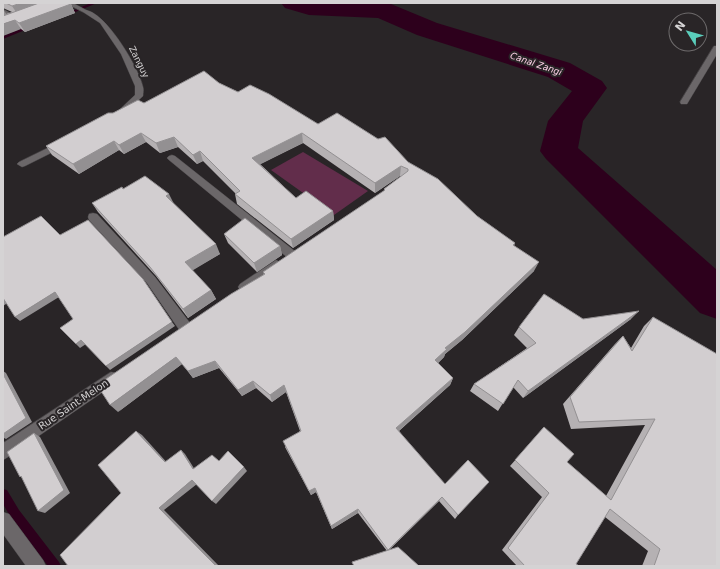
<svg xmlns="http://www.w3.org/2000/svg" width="720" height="569" viewBox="0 0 720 569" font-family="'DejaVu Sans',sans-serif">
	<rect width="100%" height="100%" fill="#292527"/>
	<polygon fill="#622d4b" points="303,152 368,191 334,215 271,170"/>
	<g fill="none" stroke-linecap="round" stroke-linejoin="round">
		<g fill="#2d001c" fill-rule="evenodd">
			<polygon points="91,3 97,3 66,16 62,15"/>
			<polygon points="31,25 35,26 3,39 3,36"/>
			<polygon points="3,489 7,490 19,510 59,562 61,566 48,566 11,518 3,504"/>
		</g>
		<polygon fill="#2d001c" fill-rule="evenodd" points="281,3 386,3 391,4 437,23 570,63 602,81 607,88 583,121 578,148 717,270 717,319 700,313 546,159 540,151 548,121 572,91 548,77 417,35 378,18 309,15 285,8"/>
		<g stroke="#444143" stroke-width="1">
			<g id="service">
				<polygon points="65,3 73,3 88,11 83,12"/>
				<polygon points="172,155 175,156 296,252 298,255 296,258 292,259 288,258 169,160 167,158 169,156"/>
				<polygon points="93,213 97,214 155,277 190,323 191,327 190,331 185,333 180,331 147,283 89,220 88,217 89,214"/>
			</g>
		</g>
		<g stroke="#444143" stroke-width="1">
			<g id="minor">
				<polygon points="3,9 20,18 21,19 16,20 3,14"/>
				<path d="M 83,10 C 103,7 140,69 143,87 C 144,90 143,93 143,96 L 124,114 L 121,115 L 117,112 L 135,95 L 135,86 L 121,54 L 100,23 L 83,12 Z"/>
				<polygon points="714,46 717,46 717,54 687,104 681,104 680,102"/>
				<polygon points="64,140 67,141 69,143 67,145 25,166 22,167 17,164 19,162"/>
				<polygon points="276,260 280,262 282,265 280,268 248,290 244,292 240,290 238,287 240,284"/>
				<polygon points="111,372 116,373 118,378 116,383 8,457 3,460 3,443"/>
				<polygon points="3,512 9,514 43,560 46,566 26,566 3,534"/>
			</g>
		</g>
		<use href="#service" fill="#6b6769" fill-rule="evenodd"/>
		<use href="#minor" fill="#6b6769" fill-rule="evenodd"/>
	</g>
	<g fill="#b5b1b3">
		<polygon points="3,3 69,3 71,4 75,13 25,32 21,29 6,14 12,12 3,8"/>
		<polygon points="219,83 238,92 318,124 408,162 477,216 515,243 514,246 534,271 462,340 445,354 444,357 438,363 453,378 450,385 399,431 458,515 455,519 439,501 389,550 387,551 358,513 332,529 316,492 311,495 285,447 300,431 286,392 272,402 256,388 242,396 219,368 193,378 182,364 118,412 264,274 263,272 384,191 384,189 402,176 400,176 375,193 303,143 260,164 296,198 333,211 334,220 293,248 237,204 235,194 236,194 203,161 197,164 178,147 160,153 146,142 124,154 119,150 79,174 52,155 46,146 113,113"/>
		<polygon points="123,189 173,203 220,254 192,270 211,290 216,299 188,318 156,276 98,212 92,203"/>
		<polygon points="224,234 280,246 282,255 257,272 228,243"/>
		<polygon points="653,317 717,566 642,566 648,551 605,517 576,564 579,566 517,566 502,550 542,497 510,466 538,434 544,427 567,462 606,496 645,425 571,429 563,404 615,344 623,336 631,348 644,326"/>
		<polygon points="583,319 631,319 523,398 513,387 498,411 470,391 474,384 527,348 514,335 519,327"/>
	</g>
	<g fill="#939092">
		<polygon points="21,3 52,3 18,15 12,6"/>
		<polygon points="71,4 75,13 25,32 19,23"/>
		<polygon points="3,9 9,18 3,21"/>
		<polygon points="15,20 21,29 3,36 3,24"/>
		<polygon points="141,133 146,142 124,154 119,145"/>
		<polygon points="302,133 303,143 255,167 252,158"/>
		<polygon points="174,137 178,147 160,153 156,143"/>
		<polygon points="114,141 119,150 79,174 73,164"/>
		<polygon points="200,151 203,161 197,164 193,155"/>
		<polygon points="401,166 400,176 375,193 375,183"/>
		<polygon points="169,194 174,204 166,196"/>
		<polygon points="333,211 334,220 293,248 291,239"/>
		<polygon points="216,244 220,254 190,272 185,262"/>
		<polygon points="280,246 282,255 257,272 254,263"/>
		<polygon points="539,262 534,271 462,340 445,354 444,357 433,368 435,360 445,348"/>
		<polygon points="211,290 216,299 188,318 183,309"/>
		<polygon points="55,292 59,297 20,321 15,317"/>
		<polygon points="3,298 9,302 3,306"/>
		<polygon points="639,311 631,319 523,398 528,391"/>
		<polygon points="172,322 175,326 110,370 106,366"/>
		<polygon points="81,340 86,344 80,348 76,344"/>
		<polygon points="176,357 182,364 118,412 110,405"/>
		<polygon points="215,361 219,368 193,378 188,371"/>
		<polygon points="3,371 6,373 32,422 6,439 4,438 3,439"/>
		<polygon points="453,378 450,385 395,434 396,428"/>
		<polygon points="253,381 256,388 242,396 238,390"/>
		<polygon points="284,385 286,392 272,402 270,395"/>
		<polygon points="136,431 142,435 170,466 165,462"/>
		<polygon points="34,433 40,437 70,493 45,513 38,511"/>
		<polygon points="181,450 185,454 197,473 193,469"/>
		<polygon points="244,467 247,471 216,504 212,501"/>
		<polygon points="192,480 197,484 164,510 219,566 216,566 159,508"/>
		<polygon points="315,488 316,492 311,495 309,491"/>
		<polygon points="442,497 439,501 387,552 388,550"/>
		<polygon points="358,509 358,513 332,529 331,526"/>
	</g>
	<g fill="#d2ced0" stroke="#939092">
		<polygon points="6,3 21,3 12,6"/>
		<polygon points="39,3 69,3 71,4 19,23 15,20 3,24 3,16"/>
		<polygon points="204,71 219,83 238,92 250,85 269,94 318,124 337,113 378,139 385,137 408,162 438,179 477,216 515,243 513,245 539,262 465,332 445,348 447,349 435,360 453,378 396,428 445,484 468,460 489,482 458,515 442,497 388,550 358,509 331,526 315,488 309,491 283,441 301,431 284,385 270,395 253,381 238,390 215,361 188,371 176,357 110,405 97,385 231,294 265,274 263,272 385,190 384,189 408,171 408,169 401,166 375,183 302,133 252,158 296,198 306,191 333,211 291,239 235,194 240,191 200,151 193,155 174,137 156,143 141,133 119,145 114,141 73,164 46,146 108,113 113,113 138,100 144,103"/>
		<polygon points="145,176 169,194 166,196 216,244 185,262 211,290 183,309 150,267 92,203 122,187 123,189"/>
		<polygon points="41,216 60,235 88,220 143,279 172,322 106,366 81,340 76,344 60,328 73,319 55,292 15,317 3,298 3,237"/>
		<polygon points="245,218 280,246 254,263 224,234"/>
		<polygon points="544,294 583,319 639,311 528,391 518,380 503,404 474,384 536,343 519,327"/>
		<polygon points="653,317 717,354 717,566 654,566 660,549 610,509 576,564 579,566 525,566 508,548 549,493 515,460 544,427 574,454 567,462 611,500 655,419 579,422 570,397 623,336 632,351"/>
		<polygon points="3,374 26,418 3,434"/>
		<polygon points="136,431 165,462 181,450 193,469 212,455 219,461 228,451 244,467 212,501 192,480 159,508 216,566 68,566 60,555 121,493 98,465"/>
		<polygon points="34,433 64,490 38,511 21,476 20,477 7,452"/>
		<polygon points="398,547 419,566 354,566 352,562"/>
	</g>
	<g text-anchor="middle" stroke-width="4" stroke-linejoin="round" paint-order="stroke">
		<g font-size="9" fill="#d5d3d4" stroke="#292527">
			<text transform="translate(139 62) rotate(64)" y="3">Zanguy</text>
		</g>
		<g font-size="9" font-style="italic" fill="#fcd0e6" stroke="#292527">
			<text transform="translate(536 64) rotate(19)" y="3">Canal Zangi</text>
		</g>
		<g font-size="10" fill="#d5d3d4" stroke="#292527">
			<text transform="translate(73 404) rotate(-34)" y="4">Rue Saint-Melon</text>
		</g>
	</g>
	<rect width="720" height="569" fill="none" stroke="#d5d3d4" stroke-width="8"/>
	<g transform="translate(688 32) rotate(307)"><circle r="19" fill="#292527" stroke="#6e6b6c"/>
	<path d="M0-3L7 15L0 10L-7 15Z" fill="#5bcebc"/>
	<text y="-6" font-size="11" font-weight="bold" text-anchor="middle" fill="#d5d3d4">N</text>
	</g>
</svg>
